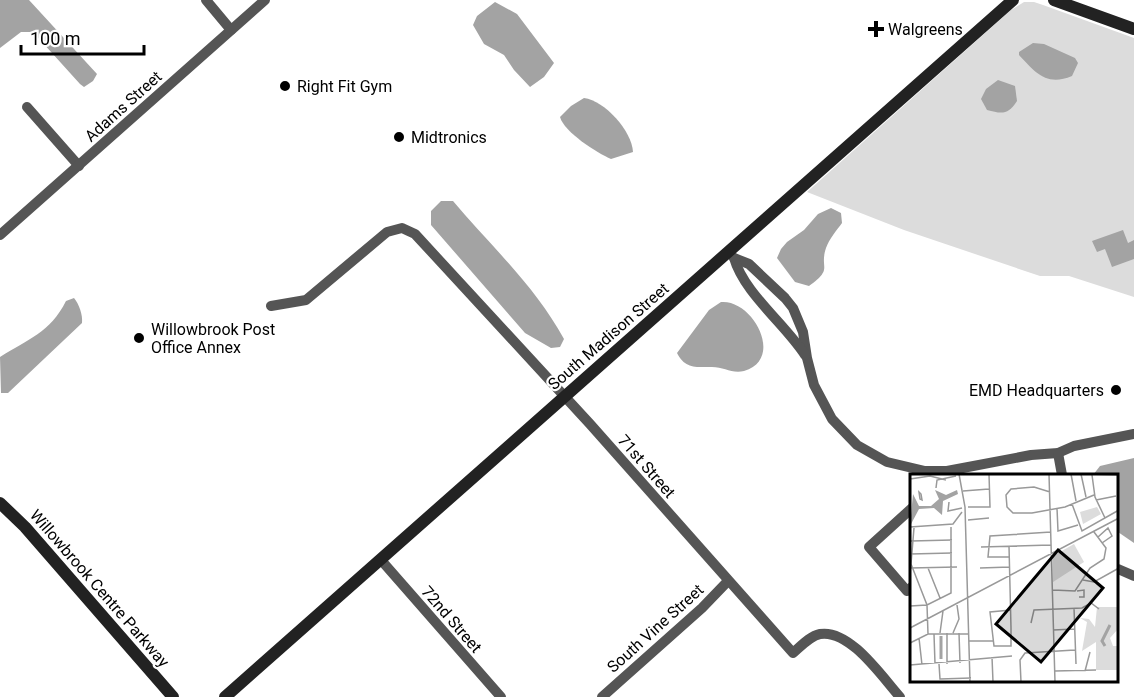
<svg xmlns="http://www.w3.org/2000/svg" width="1134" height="697" viewBox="0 0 1134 697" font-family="Roboto,sans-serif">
	<rect width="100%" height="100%" fill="#fff"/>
	<polygon fill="#dcdcdc" points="1024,2 1034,2 1043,5 1134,38 1134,297 1069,276 1040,276 904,230 807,192 1011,10"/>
	<g fill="#a3a3a3">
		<polygon points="0,0 29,0 97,74 93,81 84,87 80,84 33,32 21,32 0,48"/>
		<polygon points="495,2 517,14 554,63 544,77 530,87 514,70 504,55 484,44 473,25 477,16"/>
		<path d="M 1033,43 L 1044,44 L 1075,58 L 1078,63 L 1072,76 C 1046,87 1035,72 1019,55 L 1019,52 Z"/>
		<path d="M 998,80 L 1015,86 L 1017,101 C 1008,115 1002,114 987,110 L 981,99 L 986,89 Z"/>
		<path d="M 584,98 C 605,101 632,131 633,152 L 611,159 C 597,153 564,132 560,117 L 571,106 Z"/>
		<path d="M 441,201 L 453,201 C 491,246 535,286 564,339 L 560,347 L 551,348 L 525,333 L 431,225 L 431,211 Z"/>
		<path d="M 831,208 L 841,213 L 842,223 C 837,230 829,239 826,248 C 819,269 834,268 809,286 L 795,282 L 777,258 L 781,249 L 787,242 L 804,230 L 818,214 Z"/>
		<polygon points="1123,230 1128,243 1134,240 1134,259 1112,267 1105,249 1097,252 1092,241"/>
		<path d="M 74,298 C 79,304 83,315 82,323 L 8,393 L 1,393 L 0,357 C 28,339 50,333 66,301 Z"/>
		<path d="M 721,302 C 753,299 785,359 744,371 C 732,374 724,367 712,367 C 696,367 685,369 677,353 L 709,310 Z"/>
		<polygon points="1134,458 1134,543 1118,532 1118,475 1093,475 1100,466"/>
	</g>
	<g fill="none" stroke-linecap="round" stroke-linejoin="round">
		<g stroke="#555" stroke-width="10">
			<polyline points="206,0 231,30"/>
			<polyline points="27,107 79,166"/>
			<polyline points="0,235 265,0"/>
			<polyline points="734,258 749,264 785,298 793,308 803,332 807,358 814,385 832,419 857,445 887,462 925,471 947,471 1031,455 1058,453 1074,446 1134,434"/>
			<path d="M 734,258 C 744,293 785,324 805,355"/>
			<path d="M 271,306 L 306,300 L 387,232 L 402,228 L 415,234 L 590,424 L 793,653 C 801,646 810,636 820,634 C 850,629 882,677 900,697"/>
			<polyline points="1058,453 1062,475"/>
			<polyline points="912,508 869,547 907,591 912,587"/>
			<polyline points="381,560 501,697"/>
			<polyline points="1118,569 1134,576"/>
			<polyline points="602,697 702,608 728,581"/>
		</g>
		<g stroke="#222" stroke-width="12">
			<polyline points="1054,0 1134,29"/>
			<polyline points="0,503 25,527 173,697"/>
			<polyline points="225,697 1013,0"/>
		</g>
	</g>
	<g fill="#000" stroke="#fff" stroke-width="2">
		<path d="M873 20h6v6h6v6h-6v6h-6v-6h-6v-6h6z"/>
		<circle cx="285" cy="86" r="6"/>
		<circle cx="399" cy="137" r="6"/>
		<circle cx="139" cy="338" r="6"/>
		<circle cx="1116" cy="390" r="6"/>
	</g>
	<g text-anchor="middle" stroke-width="4.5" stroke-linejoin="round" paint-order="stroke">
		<g font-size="16" fill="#000" stroke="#fff" text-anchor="start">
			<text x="888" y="35">Walgreens</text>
			<text x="297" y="92">Right Fit Gym</text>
			<text x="411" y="143">Midtronics</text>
			<text x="151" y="335">Willowbrook Post<tspan x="151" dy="18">Office Annex</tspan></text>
			<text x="1104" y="396" text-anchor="end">EMD Headquarters</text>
		</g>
		<g font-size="16" fill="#000" stroke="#fff">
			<text transform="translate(123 106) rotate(-42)" y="6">Adams Street</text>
			<text transform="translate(608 336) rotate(-41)" y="6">South Madison Street</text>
			<text transform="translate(647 466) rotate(49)" y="6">71st Street</text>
			<text transform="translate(100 588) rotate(49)" y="6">Willowbrook Centre Parkway</text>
			<text transform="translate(452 619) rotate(49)" y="6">72nd Street</text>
			<text transform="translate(655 628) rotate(-42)" y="6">South Vine Street</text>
		</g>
	</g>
	<g transform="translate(910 474)">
		<rect width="208" height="208" fill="#fff"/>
		<path d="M 187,33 L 191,40 L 173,50 L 170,38 ZM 164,70 L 174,88 L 143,108 L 143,82 ZM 187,133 L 208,133 L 208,155 L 200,164 L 203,172 L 208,172 L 208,196 L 186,196 L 186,168 L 172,177 L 177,148 L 170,144 L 179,145 L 185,153 Z" fill="#dcdcdc"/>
		<path d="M 25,16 L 36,21 L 47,16 L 48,20 L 33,27 L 32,41 L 24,34 L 9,35 L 0,52 L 3,20 L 9,32 L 21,32 L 29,25 Z" fill="#a3a3a3"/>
		<path fill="none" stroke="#a3a3a3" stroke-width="3" d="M 31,162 L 31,185M 195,172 L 192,167 L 200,151"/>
		<path fill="none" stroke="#999" stroke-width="1.5" d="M 49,0 L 55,33 L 60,208M 139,0 L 145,208M 161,0 L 166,27M 171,0 L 176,23M 178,0 L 209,1M 182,1 L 185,23 L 195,44M 0,5 L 20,2 L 36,6M 26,14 L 27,6 L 46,2M 53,17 L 79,15M 9,18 L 11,20 L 12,26 L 10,25 ZM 140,18 L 124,13 L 101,15 L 96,21 L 97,33 L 103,39 L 122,39 L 155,33 L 184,21M 186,26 L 206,22M 39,28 L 38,37 L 52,34M 162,30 L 172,57 L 209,36M 58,33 L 80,33 L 79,0M 147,34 L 148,57 L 168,51M 58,46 L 79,44M 0,53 L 43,50 L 52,38M 4,54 L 1,90 L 17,131 L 18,160M 188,63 L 198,54 L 202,62 L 192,69M 1,67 L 42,66M 99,72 L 101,154 L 101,172 L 84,172 L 80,138 L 101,136M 71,73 L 141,71M 0,80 L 42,79M 99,83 L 78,83 L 80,62 L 141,58M 0,94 L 47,93M 18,94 L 30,124M 70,94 L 100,93M 173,106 L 184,108 L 209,94M 143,116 L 165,117 L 180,94 L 194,85 L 196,74 L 184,58M 167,117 L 174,116 L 174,123 L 169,123M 0,132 L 17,131 L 41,119 L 41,53M 164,134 L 166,190M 121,149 L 124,136 L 172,134 L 181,129 L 189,135M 0,154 L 209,44M 143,156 L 165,155M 30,159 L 33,137M 37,159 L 37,190M 43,159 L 49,145 L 47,131M 49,159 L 50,189M 24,160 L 25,190M 9,164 L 12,191M 59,167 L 83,167M 0,169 L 18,160 L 59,160M 82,183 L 83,208M 29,190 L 30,205 L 61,204M 0,191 L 102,182M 145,197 L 186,196M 175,197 L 180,178M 111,208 L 110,186 L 115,179 L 165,176"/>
		<path fill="#000" fill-opacity="0.15" stroke="#000" stroke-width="3" d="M 148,76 L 193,114 L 131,188 L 86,150 Z"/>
		<rect width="208" height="208" fill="none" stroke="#000" stroke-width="3"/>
	</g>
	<path d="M21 45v9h123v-9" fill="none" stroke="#000000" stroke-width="3"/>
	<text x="30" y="45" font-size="18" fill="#000000" stroke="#ffffff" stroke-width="4.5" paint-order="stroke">100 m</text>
</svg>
